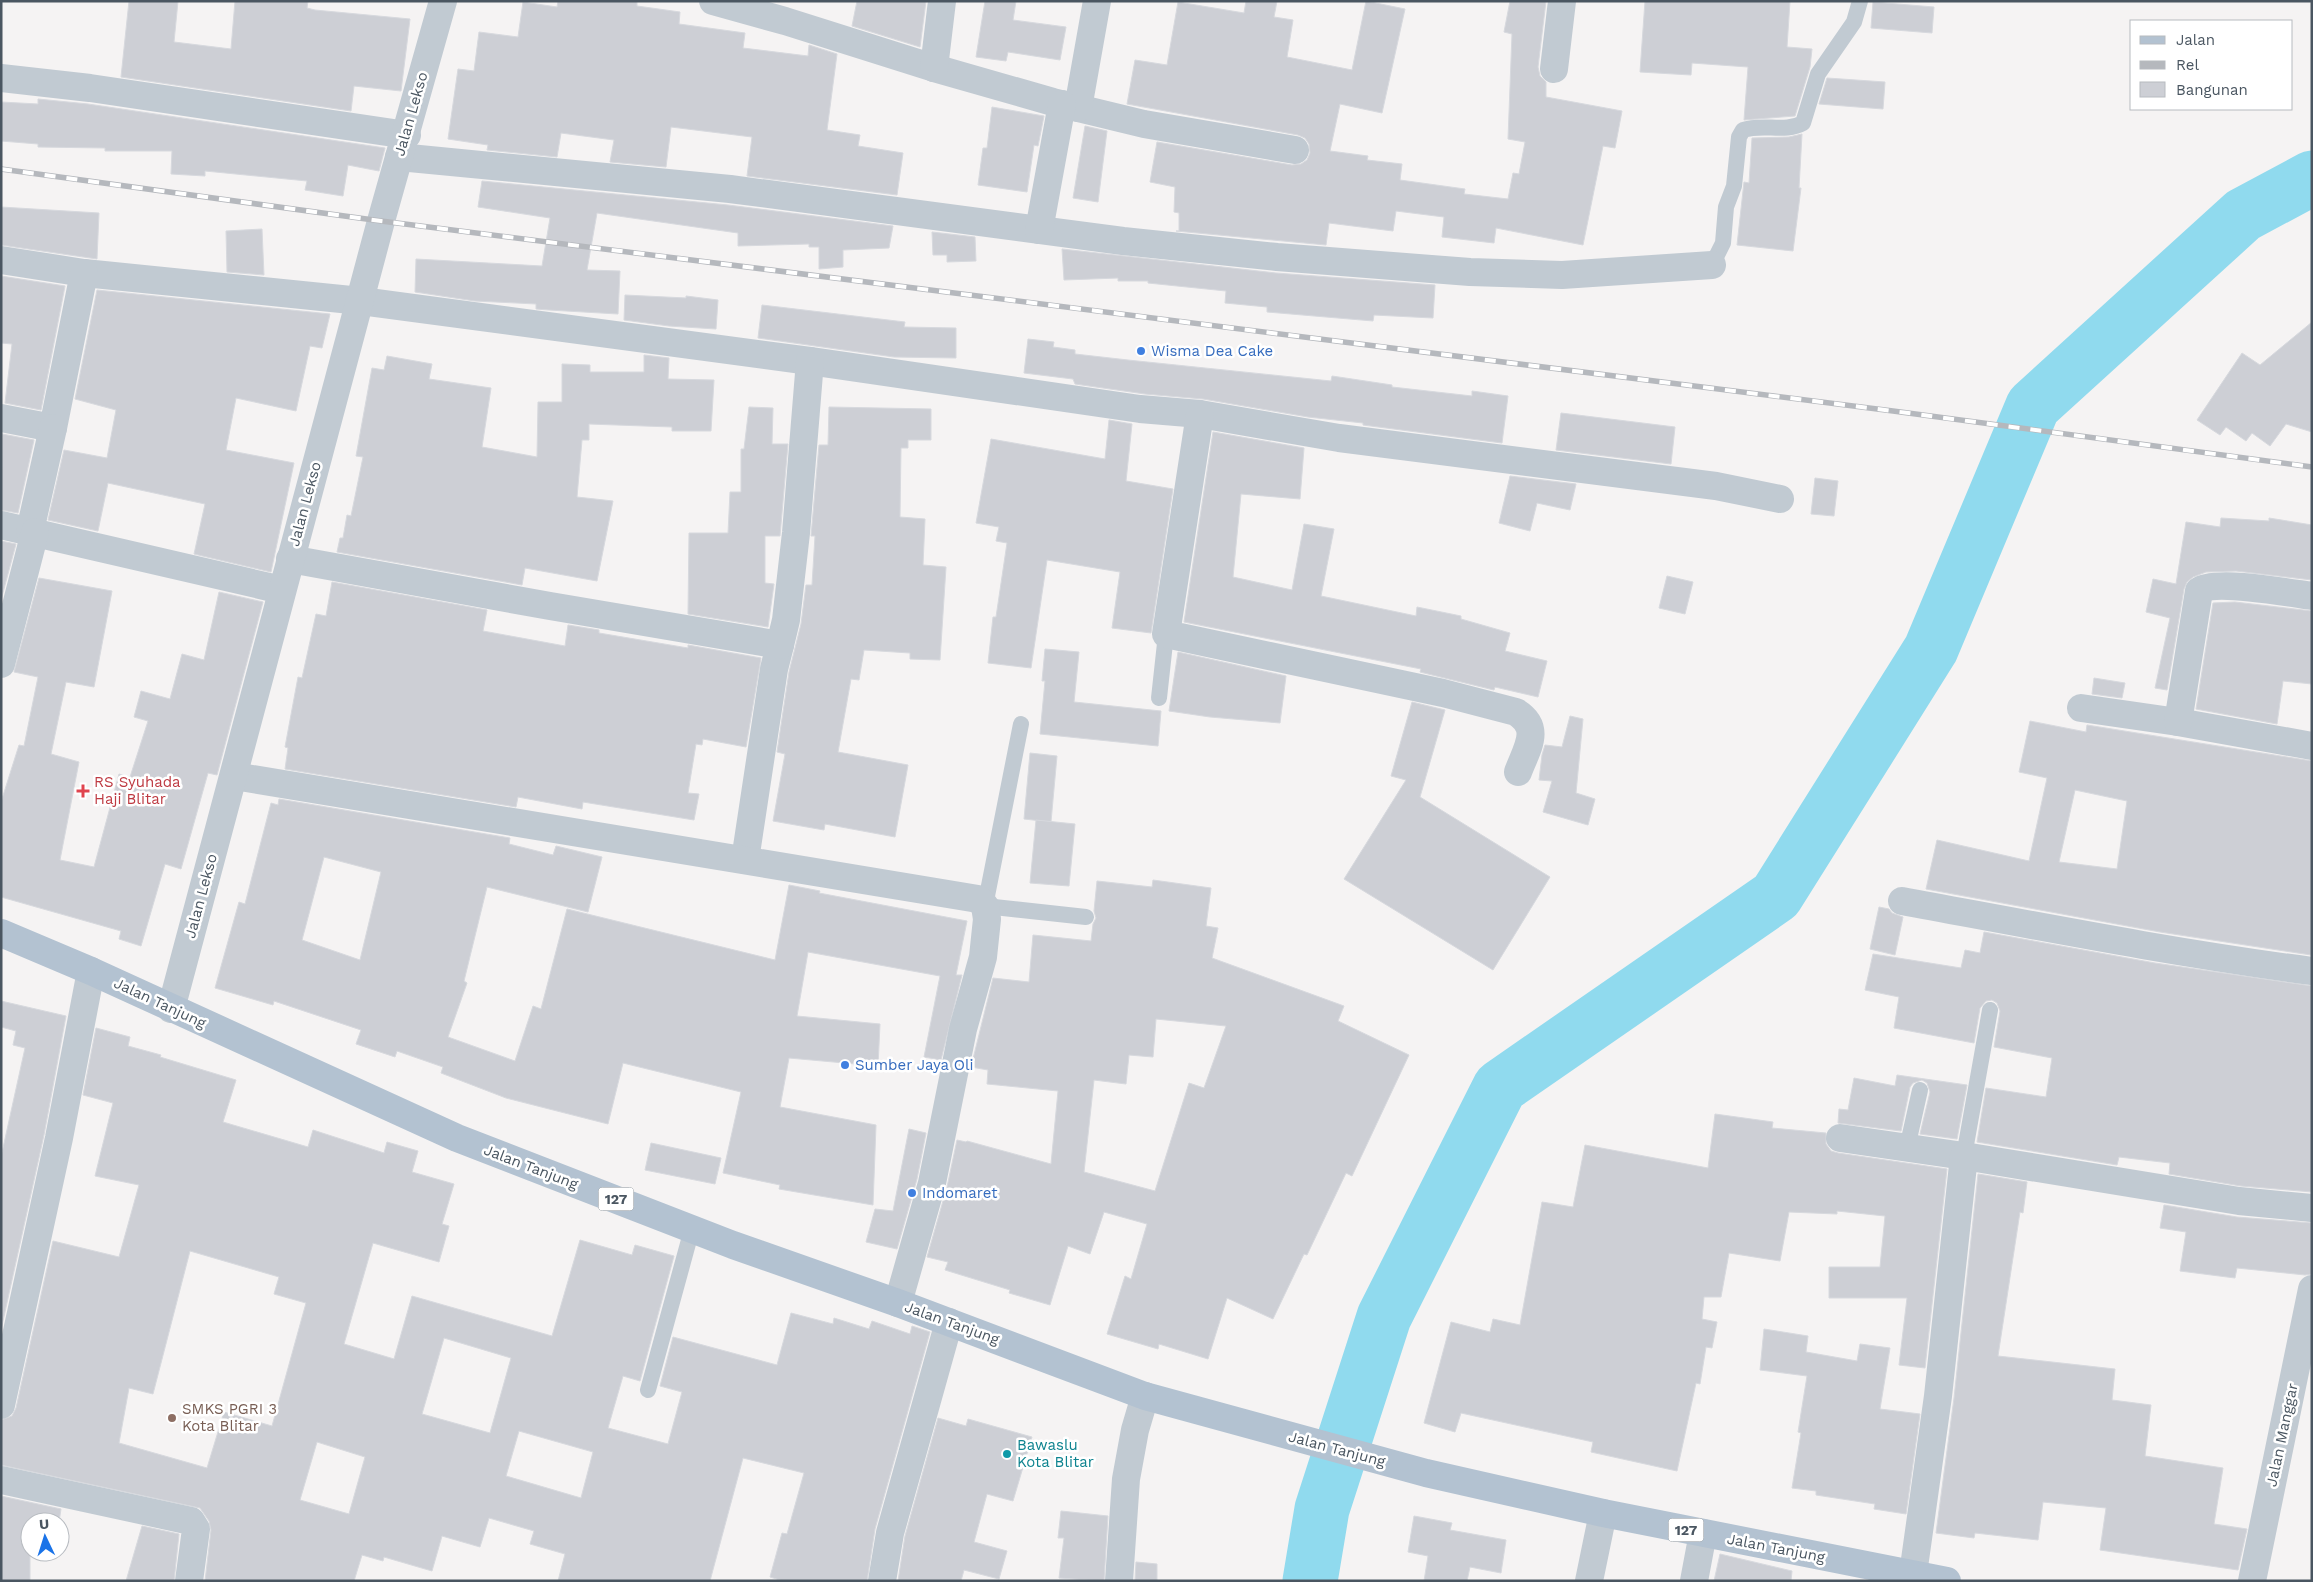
<svg xmlns="http://www.w3.org/2000/svg" width="2313" height="1582" viewBox="0 0 2313 1582" font-family="'Work Sans',sans-serif">
	<rect width="100%" height="100%" fill="#f5f3f3"/>
	<g fill="none" stroke-linecap="round" stroke-linejoin="round">
		<polyline stroke="#90daee" stroke-width="55" points="1310,1581 1322,1509 1384,1317 1500,1087 1776,896 1931,649 2033,406 2243,215 2312,178"/>
	</g>
	<g fill="#cdcfd5" stroke="#d7d9de" fill-rule="evenodd">
		<polygon points="129,1 178,1 174,42 231,49 235,1 308,1 307,8 315,10 410,19 401,91 354,86 351,111 121,77"/>
		<polygon points="558,1 637,1 637,6 680,12 679,24 745,33 743,48 808,56 809,45 837,54 827,130 860,135 858,146 903,153 897,195 747,176 752,137 671,127 666,167 610,162 614,140 561,133 557,157 487,150 488,145 448,139 458,69 474,71 479,32 518,37 523,2 557,7"/>
		<polygon points="857,1 926,1 920,47 852,26"/>
		<polygon points="985,1 1016,1 1013,20 1066,27 1060,60 1008,52 1006,61 976,57"/>
		<polygon points="1246,1 1277,1 1274,17 1293,20 1287,57 1352,70 1366,1 1405,9 1382,113 1340,104 1330,151 1368,156 1367,160 1402,164 1400,180 1465,189 1464,194 1508,199 1513,173 1519,174 1525,142 1508,139 1512,34 1504,32 1510,1 1546,1 1538,67 1540,76 1546,82 1546,97 1622,111 1615,148 1603,146 1583,245 1496,228 1494,243 1442,237 1444,217 1396,211 1393,231 1329,223 1326,245 1176,231 1179,231 1179,213 1174,212 1175,187 1150,182 1157,142 1292,165 1301,164 1307,160 1310,153 1309,144 1305,138 1298,135 1127,104 1135,60 1167,65 1178,2 1244,13"/>
		<polygon points="1645,1 1790,1 1787,47 1812,49 1810,67 1795,116 1744,120 1748,67 1692,63 1691,75 1640,72"/>
		<polygon points="1873,2 1934,7 1932,33 1871,28"/>
		<polygon points="1827,78 1885,82 1883,109 1819,104"/>
		<polygon points="38,99 88,104 385,148 379,171 348,165 343,196 305,190 307,181 205,171 205,176 171,174 172,151 105,151 105,148 38,147 38,144 1,141 1,102 38,104"/>
		<polygon points="992,107 1044,116 1038,146 1034,145 1027,192 978,185 983,148 987,148"/>
		<polygon points="1085,126 1107,131 1098,202 1073,198"/>
		<polygon points="1802,134 1799,188 1801,188 1793,251 1737,245 1744,182 1749,183 1752,138 1789,137"/>
		<polygon points="482,181 728,205 893,226 889,248 843,250 843,267 819,269 819,247 809,247 809,244 738,246 738,233 597,213 587,270 620,271 618,314 549,310 536,309 536,304 475,301 415,292 416,259 542,266 550,218 478,207"/>
		<polygon points="1,207 99,213 97,259 1,245"/>
		<polygon points="262,229 264,275 227,272 226,231"/>
		<polygon points="932,232 975,237 976,261 947,262 947,255 933,255"/>
		<polygon points="1062,249 1276,273 1435,285 1433,318 1374,315 1373,321 1267,312 1267,307 1225,303 1226,291 1148,283 1148,281 1118,281 1118,278 1064,280"/>
		<polygon points="1,276 65,286 41,410 5,403 12,344 1,343"/>
		<polygon points="97,290 330,314 322,348 310,346 296,411 236,398 226,450 294,463 271,572 194,554 205,504 108,483 98,531 48,520 64,450 107,458 116,410 75,399"/>
		<polygon points="625,295 686,298 686,296 718,300 716,329 669,326 624,320"/>
		<polygon points="762,305 905,322 904,327 956,328 956,358 894,357 758,338"/>
		<polygon points="2312,322 2312,432 2286,424 2270,446 2252,433 2246,441 2226,427 2220,435 2197,420 2242,353 2260,365"/>
		<polygon points="1028,339 1054,342 1053,347 1075,350 1075,354 1128,360 1331,381 1332,376 1392,385 1392,387 1472,396 1472,391 1508,396 1502,443 1363,425 1363,423 1308,417 1203,399 1145,394 1075,384 1073,379 1024,373"/>
		<polygon points="644,355 669,358 668,379 714,380 711,431 672,431 672,427 589,424 589,440 582,440 577,497 613,501 597,581 525,568 522,585 337,552 340,538 343,538 347,515 351,516 363,457 356,456 372,368 384,370 387,356 432,364 429,379 491,388 482,447 537,457 538,402 562,402 562,364 590,365 590,372 644,372"/>
		<polygon points="749,407 773,408 772,444 788,444 780,536 765,536 765,583 774,584 768,627 688,614 689,533 728,533 730,492 741,492 741,449 744,449"/>
		<polygon points="829,407 931,409 931,440 908,440 908,448 901,448 900,517 925,519 923,565 946,567 940,660 910,659 910,653 864,650 859,680 851,679 838,752 908,765 895,837 825,824 824,830 773,821 785,754 777,752 789,672 801,624 806,585 812,585 815,536 811,536 819,445 828,445"/>
		<polygon points="1561,413 1675,427 1671,464 1556,450"/>
		<polygon points="1109,420 1132,424 1126,481 1173,489 1151,633 1112,628 1120,572 1047,560 1031,668 988,663 993,617 996,617 1007,543 996,541 999,527 976,523 991,439 1105,459"/>
		<polygon points="1213,432 1304,448 1300,499 1241,494 1233,577 1292,590 1304,524 1334,529 1321,596 1416,616 1417,607 1461,616 1461,619 1510,633 1505,651 1547,661 1538,697 1495,687 1494,690 1420,672 1421,669 1184,622"/>
		<polygon points="2,434 34,440 18,513 1,510"/>
		<polygon points="1510,476 1576,484 1570,510 1537,503 1530,531 1499,523"/>
		<polygon points="1815,478 1838,481 1834,516 1811,514"/>
		<polygon points="2221,518 2269,521 2269,518 2312,525 2312,580 2236,571 2206,572 2193,577 2187,582 2184,589 2167,690 2155,688 2170,618 2146,612 2153,579 2176,584 2186,522 2220,527"/>
		<polygon points="1,541 16,544 1,600"/>
		<polygon points="1667,576 1693,582 1685,614 1659,608"/>
		<polygon points="39,578 112,591 94,687 66,682 51,754 79,762 60,860 94,867 119,774 130,777 148,721 134,717 141,691 170,699 182,654 204,660 219,592 263,602 217,775 208,773 181,869 165,864 141,946 119,939 121,931 1,897 1,802 19,745 24,746 38,677 14,672"/>
		<polygon points="332,582 487,610 483,631 565,646 568,625 599,630 599,633 688,648 688,645 761,658 746,747 703,739 702,745 696,744 688,793 699,794 694,820 583,802 582,809 518,797 516,807 285,769 288,748 285,747 298,677 302,678 316,614 326,616"/>
		<polygon points="2235,602 2312,611 2312,684 2283,681 2277,724 2196,709 2213,603"/>
		<polygon points="1045,649 1079,652 1074,702 1161,711 1158,746 1040,734 1045,681 1042,681"/>
		<polygon points="1178,652 1286,676 1280,723 1210,717 1169,711"/>
		<polygon points="2094,678 2125,683 2122,698 2092,694"/>
		<polygon points="1412,702 1445,710 1420,797 1550,877 1493,970 1344,879 1406,780 1391,776"/>
		<polygon points="1570,716 1583,719 1576,793 1595,799 1588,825 1543,812 1552,781 1539,780 1542,755 1545,745 1562,747"/>
		<path d="M 2030,721 L 2086,732 L 2087,725 L 2312,761 L 2311,955 L 2160,932 L 1926,889 L 1937,840 L 2029,861 L 2047,778 L 2019,772 ZM 2075,790 L 2127,801 L 2117,869 L 2059,862 Z"/>
		<polygon points="1030,753 1057,756 1051,822 1024,819"/>
		<path d="M 279,799 L 510,838 L 509,844 L 553,855 L 556,846 L 602,857 L 588,912 L 487,887 L 464,981 L 467,983 L 448,1037 L 515,1061 L 533,1006 L 541,1009 L 567,909 L 775,960 L 789,885 L 820,891 L 819,893 L 967,921 L 956,975 L 962,975 L 941,1060 L 924,1057 L 940,976 L 808,952 L 797,1016 L 880,1024 L 878,1066 L 789,1058 L 780,1107 L 876,1125 L 873,1205 L 779,1189 L 780,1185 L 723,1173 L 741,1092 L 623,1063 L 608,1124 L 506,1098 L 441,1073 L 443,1067 L 397,1051 L 395,1057 L 356,1044 L 361,1030 L 274,1001 L 273,1005 L 215,988 L 239,902 L 245,904 L 271,803 L 278,805 ZM 324,857 L 381,872 L 360,960 L 302,940 Z"/>
		<polygon points="1036,820 1075,824 1069,886 1030,883"/>
		<path d="M 1153,880 L 1211,888 L 1206,926 L 1218,928 L 1212,958 L 1344,1006 L 1338,1021 L 1409,1055 L 1352,1176 L 1346,1173 L 1307,1255 L 1304,1254 L 1273,1319 L 1227,1298 L 1208,1359 L 1159,1344 L 1158,1349 L 1107,1334 L 1125,1276 L 1131,1279 L 1147,1224 L 1104,1212 L 1090,1254 L 1068,1246 L 1050,1305 L 1009,1293 L 1010,1290 L 945,1270 L 948,1262 L 927,1257 L 947,1187 L 957,1140 L 966,1142 L 967,1141 L 1051,1164 L 1058,1091 L 987,1084 L 988,1070 L 971,1067 L 993,978 L 1029,982 L 1033,935 L 1091,941 L 1093,924 L 1096,918 L 1094,911 L 1097,881 L 1152,887 ZM 1156,1019 L 1226,1026 L 1204,1088 L 1189,1083 L 1155,1191 L 1084,1172 L 1094,1080 L 1126,1084 L 1129,1055 L 1153,1057 Z"/>
		<polygon points="1879,907 1889,909 1892,913 1903,917 1895,955 1870,949"/>
		<polygon points="1984,932 2155,963 2312,986 2312,1192 2241,1186 2169,1174 2170,1163 2119,1157 2117,1165 1977,1142 1986,1088 2046,1097 2052,1058 1994,1047 2000,1011 1997,1003 1992,1000 1986,1001 1980,1008 1974,1043 1894,1028 1899,997 1865,990 1873,954 1961,968 1965,950 1980,953"/>
		<polygon points="1,1001 66,1016 44,1135 1,1330 1,1157 25,1048 13,1045 16,1031 1,1027"/>
		<path d="M 96,1028 L 130,1037 L 128,1046 L 161,1055 L 160,1057 L 236,1080 L 223,1122 L 308,1147 L 313,1130 L 384,1153 L 387,1142 L 418,1151 L 412,1172 L 454,1184 L 442,1224 L 449,1226 L 439,1262 L 373,1243 L 344,1344 L 394,1359 L 412,1296 L 552,1336 L 580,1240 L 632,1255 L 635,1245 L 674,1256 L 640,1381 L 623,1376 L 608,1428 L 668,1444 L 682,1392 L 660,1386 L 673,1337 L 777,1365 L 791,1313 L 833,1324 L 834,1318 L 869,1329 L 872,1321 L 910,1334 L 912,1326 L 930,1332 L 875,1529 L 867,1581 L 783,1581 L 770,1577 L 782,1533 L 787,1534 L 804,1473 L 743,1458 L 710,1581 L 558,1581 L 565,1554 L 530,1544 L 534,1531 L 489,1518 L 480,1547 L 442,1536 L 432,1571 L 384,1557 L 383,1561 L 362,1555 L 354,1581 L 205,1581 L 211,1530 L 209,1521 L 200,1508 L 1,1465 L 1,1420 L 12,1416 L 16,1408 L 53,1241 L 119,1257 L 139,1185 L 95,1176 L 113,1103 L 83,1095 ZM 190,1251 L 279,1277 L 274,1294 L 306,1303 L 272,1426 L 224,1412 L 207,1468 L 119,1443 L 129,1388 L 153,1394 ZM 444,1338 L 511,1358 L 490,1433 L 422,1414 ZM 519,1431 L 593,1452 L 581,1498 L 506,1476 ZM 317,1442 L 365,1457 L 349,1514 L 300,1500 Z"/>
		<polygon points="1897,1075 1967,1085 1957,1139 1920,1134 1930,1092 1927,1083 1922,1080 1913,1083 1910,1087 1901,1131 1838,1123 1839,1109 1848,1110 1854,1078 1895,1086"/>
		<polygon points="1715,1114 1773,1122 1772,1128 1826,1133 1826,1144 1831,1151 1838,1153 1947,1169 1925,1368 1899,1365 1907,1298 1829,1298 1829,1267 1880,1267 1885,1216 1837,1211 1837,1214 1789,1212 1780,1261 1729,1253 1721,1297 1704,1297 1702,1319 1717,1322 1712,1348 1706,1347 1700,1384 1696,1383 1677,1471 1591,1452 1593,1442 1461,1413 1455,1432 1424,1423 1451,1322 1490,1332 1493,1319 1520,1325 1542,1202 1573,1207 1585,1145 1708,1168"/>
		<polygon points="909,1129 926,1133 917,1179 897,1249 866,1242 875,1209 893,1211"/>
		<polygon points="651,1143 721,1158 715,1184 645,1170"/>
		<polygon points="1978,1174 2027,1182 2023,1213 2020,1212 1998,1356 2115,1369 2112,1400 2151,1405 2145,1456 2223,1468 2214,1524 2247,1529 2238,1570 2100,1550 2106,1508 2043,1502 2038,1540 1975,1533 1974,1538 1936,1533 1954,1398"/>
		<polygon points="2164,1205 2237,1217 2312,1223 2312,1274 2305,1275 2237,1268 2235,1278 2180,1271 2186,1232 2160,1228"/>
		<polygon points="1764,1329 1808,1336 1806,1352 1857,1361 1860,1344 1890,1348 1880,1409 1920,1414 1906,1514 1874,1509 1875,1504 1816,1495 1816,1491 1792,1488 1801,1433 1798,1432 1807,1376 1760,1370"/>
		<polygon points="938,1418 966,1426 968,1419 1032,1437 1013,1501 987,1494 974,1542 1007,1551 999,1579 964,1570 961,1581 898,1581 905,1536"/>
		<polygon points="1,1496 61,1509 59,1522 30,1522 30,1581 1,1581"/>
		<polygon points="1061,1511 1108,1516 1104,1581 1059,1578 1064,1538 1058,1538"/>
		<polygon points="1414,1516 1452,1523 1450,1530 1506,1540 1501,1573 1470,1567 1467,1581 1424,1581 1428,1556 1408,1552"/>
		<polygon points="142,1526 179,1534 174,1581 126,1581"/>
		<polygon points="1720,1554 1792,1571 1791,1581 1714,1581"/>
		<polygon points="1136,1562 1157,1564 1157,1581 1135,1581"/>
	</g>
	<g fill="none" stroke-linecap="round" stroke-linejoin="round">
		<g stroke="#c1cad2" stroke-width="16">
			<path d="M 1712,265 L 1723,243 L 1726,207 L 1734,186 L 1739,137 L 1743,130 C 1763,123 1785,133 1803,123 L 1818,74 L 1854,22 L 1860,1"/>
			<polyline points="1159,698 1166,634"/>
			<polyline points="1021,724 985,906 1086,917"/>
			<polyline points="1907,1148 1920,1090"/>
			<polyline points="1964,1156 1990,1010"/>
			<polyline points="648,1390 692,1229"/>
		</g>
		<g stroke="#c1cad2" stroke-width="28">
			<polyline points="713,1 785,21 934,68 1053,102 1144,124 1295,150"/>
			<polyline points="934,68 942,1"/>
			<polyline points="1554,69 1562,1"/>
			<polyline points="1,78 90,88 407,135"/>
			<polyline points="1078,108 1097,1"/>
			<polyline points="399,157 730,189 1123,241 1277,257 1470,272 1562,275 1712,265"/>
			<polyline points="1039,230 1062,104"/>
			<polyline points="1,260 84,273 361,301 810,361 1140,409 1200,414 1339,438 1716,486 1780,499"/>
			<path d="M 1200,414 L 1166,634 L 1443,693 L 1516,712 C 1542,728 1527,748 1518,772"/>
			<polyline points="1,418 53,428 84,273"/>
			<polyline points="1,525 282,590"/>
			<polyline points="30,531 53,428"/>
			<polyline points="290,559 550,606 780,645 774,669 745,860"/>
			<polyline points="780,645 786,620 796,533 810,361"/>
			<polyline points="1,664 35,532"/>
			<polyline points="2081,708 2178,722 2312,746"/>
			<path d="M 2178,722 L 2199,591 C 2214,579 2290,593 2312,596"/>
			<polyline points="234,776 978,899 985,906 987,919 983,957 963,1029 932,1183 898,1303"/>
			<path d="M 1902,901 C 2038,926 2174,953 2312,971"/>
			<polyline points="171,1009 381,221 443,1"/>
			<polyline points="1840,1138 1964,1156"/>
			<polyline points="1,1405 59,1138 91,971"/>
			<polyline points="1,1480 191,1521 196,1529 189,1581"/>
			<polyline points="1913,1574 1938,1396 1964,1156 2239,1201 2312,1208"/>
			<polyline points="882,1581 890,1533 949,1322"/>
			<polyline points="1119,1581 1126,1479 1135,1430 1145,1396"/>
			<polyline points="1589,1581 1603,1513"/>
			<polyline points="1694,1581 1703,1533"/>
			<polyline points="2252,1581 2312,1289"/>
		</g>
		<polyline stroke="#b3c2d1" stroke-width="28" points="1,933 91,971 457,1138 733,1245 898,1303 1145,1396 1426,1473 1603,1513 1947,1581"/>
		<g stroke="#b5b8bd" stroke-width="5.5">
			<polyline id="rail" points="1,169 381,221 1893,411 2312,467"/>
		</g>
		<use href="#rail" stroke="#fff" stroke-width="4" stroke-dasharray="11" stroke-linecap="butt"/>
	</g>
	<g fill="#3f7fe0" stroke="#fff" stroke-width="2">
		<circle cx="1141" cy="351" r="5"/>
		<circle cx="845" cy="1065" r="5"/>
		<circle cx="912" cy="1193" r="5"/>
	</g>
	<path fill="#e0444e" stroke="#fff" stroke-width="2" d="M80.5 783.5h5v5h5v5h-5v5h-5v-5h-5v-5h5z"/>
	<circle fill="#8d6e63" stroke="#fff" stroke-width="2" cx="172" cy="1418" r="5"/>
	<circle fill="#0f9aa8" stroke="#fff" stroke-width="2" cx="1007" cy="1454" r="5"/>
	<g text-anchor="middle" stroke-width="5" stroke-linejoin="round" paint-order="stroke">
		<g fill="#fff" stroke="#808990" stroke-width="1">
			<rect x="598.5" y="1187.5" width="35" height="23" rx="4"/>
			<rect x="1668.5" y="1518.5" width="35" height="23" rx="4"/>
		</g>
		<g font-size="14" font-weight="bold" fill="#4a5661">
			<text x="616" y="1204">127</text>
			<text x="1686" y="1535">127</text>
		</g>
		<g font-size="15" fill="#4a5661" stroke="#fff">
			<text transform="translate(411 114) rotate(-74)" y="5">Jalan Lekso</text>
			<text transform="translate(305 504) rotate(-75)" y="5">Jalan Lekso</text>
			<text transform="translate(201 896) rotate(-75)" y="5">Jalan Lekso</text>
			<text transform="translate(160 1003) rotate(25)" y="5">Jalan Tanjung</text>
			<text transform="translate(531 1167) rotate(21)" y="5">Jalan Tanjung</text>
			<text transform="translate(952 1323) rotate(20)" y="5">Jalan Tanjung</text>
			<text transform="translate(2282 1435) rotate(-78)" y="5">Jalan Manggar</text>
			<text transform="translate(1337 1449) rotate(15)" y="5">Jalan Tanjung</text>
			<text transform="translate(1776 1548) rotate(11)" y="5">Jalan Tanjung</text>
		</g>
		<g font-size="15" fill="#366cbe" stroke="#fff" text-anchor="start">
			<text x="1151" y="356">Wisma Dea Cake</text>
			<text x="855" y="1070">Sumber Jaya Oli</text>
			<text x="922" y="1198">Indomaret</text>
		</g>
		<g font-size="15" fill="#be3a42" stroke="#fff" text-anchor="start">
			<text x="94" y="787">RS Syuhada<tspan x="94" dy="17">Haji Blitar</tspan></text>
		</g>
		<g font-size="15" fill="#785e54" stroke="#fff" text-anchor="start">
			<text x="182" y="1414">SMKS PGRI 3<tspan x="182" dy="17">Kota Blitar</tspan></text>
		</g>
		<g font-size="15" fill="#0d838f" stroke="#fff" text-anchor="start">
			<text x="1017" y="1450">Bawaslu<tspan x="1017" dy="17">Kota Blitar</tspan></text>
		</g>
	</g>
	<rect width="2313" height="1582" fill="none" stroke="#4a5661" stroke-width="5"/>
	<rect x="2130" y="20" width="162" height="90" fill="#ffffff" stroke="#b7bbc0"/>
	<rect x="2140" y="36" width="25" height="8" fill="#b3c2d1" stroke="#b7bbc0"/>
	<text x="2176" y="45" font-size="15" fill="#4a5661">Jalan</text>
	<rect x="2140" y="61" width="25" height="8" fill="#b5b8bd" stroke="#b7bbc0"/>
	<text x="2176" y="70" font-size="15" fill="#4a5661">Rel</text>
	<rect x="2140" y="82" width="25" height="15" fill="#cdcfd5" stroke="#b7bbc0"/>
	<text x="2176" y="95" font-size="15" fill="#4a5661">Bangunan</text>
	<g transform="translate(45 1537) rotate(356)"><circle r="24" fill="#ffffff" stroke="#b7bbc0"/>
	<path d="M0-4L9 19L0 12L-9 19Z" fill="#1a73e8"/>
	<text y="-8" font-size="14" font-weight="bold" text-anchor="middle" fill="#4a5661">U</text>
	</g>
</svg>
